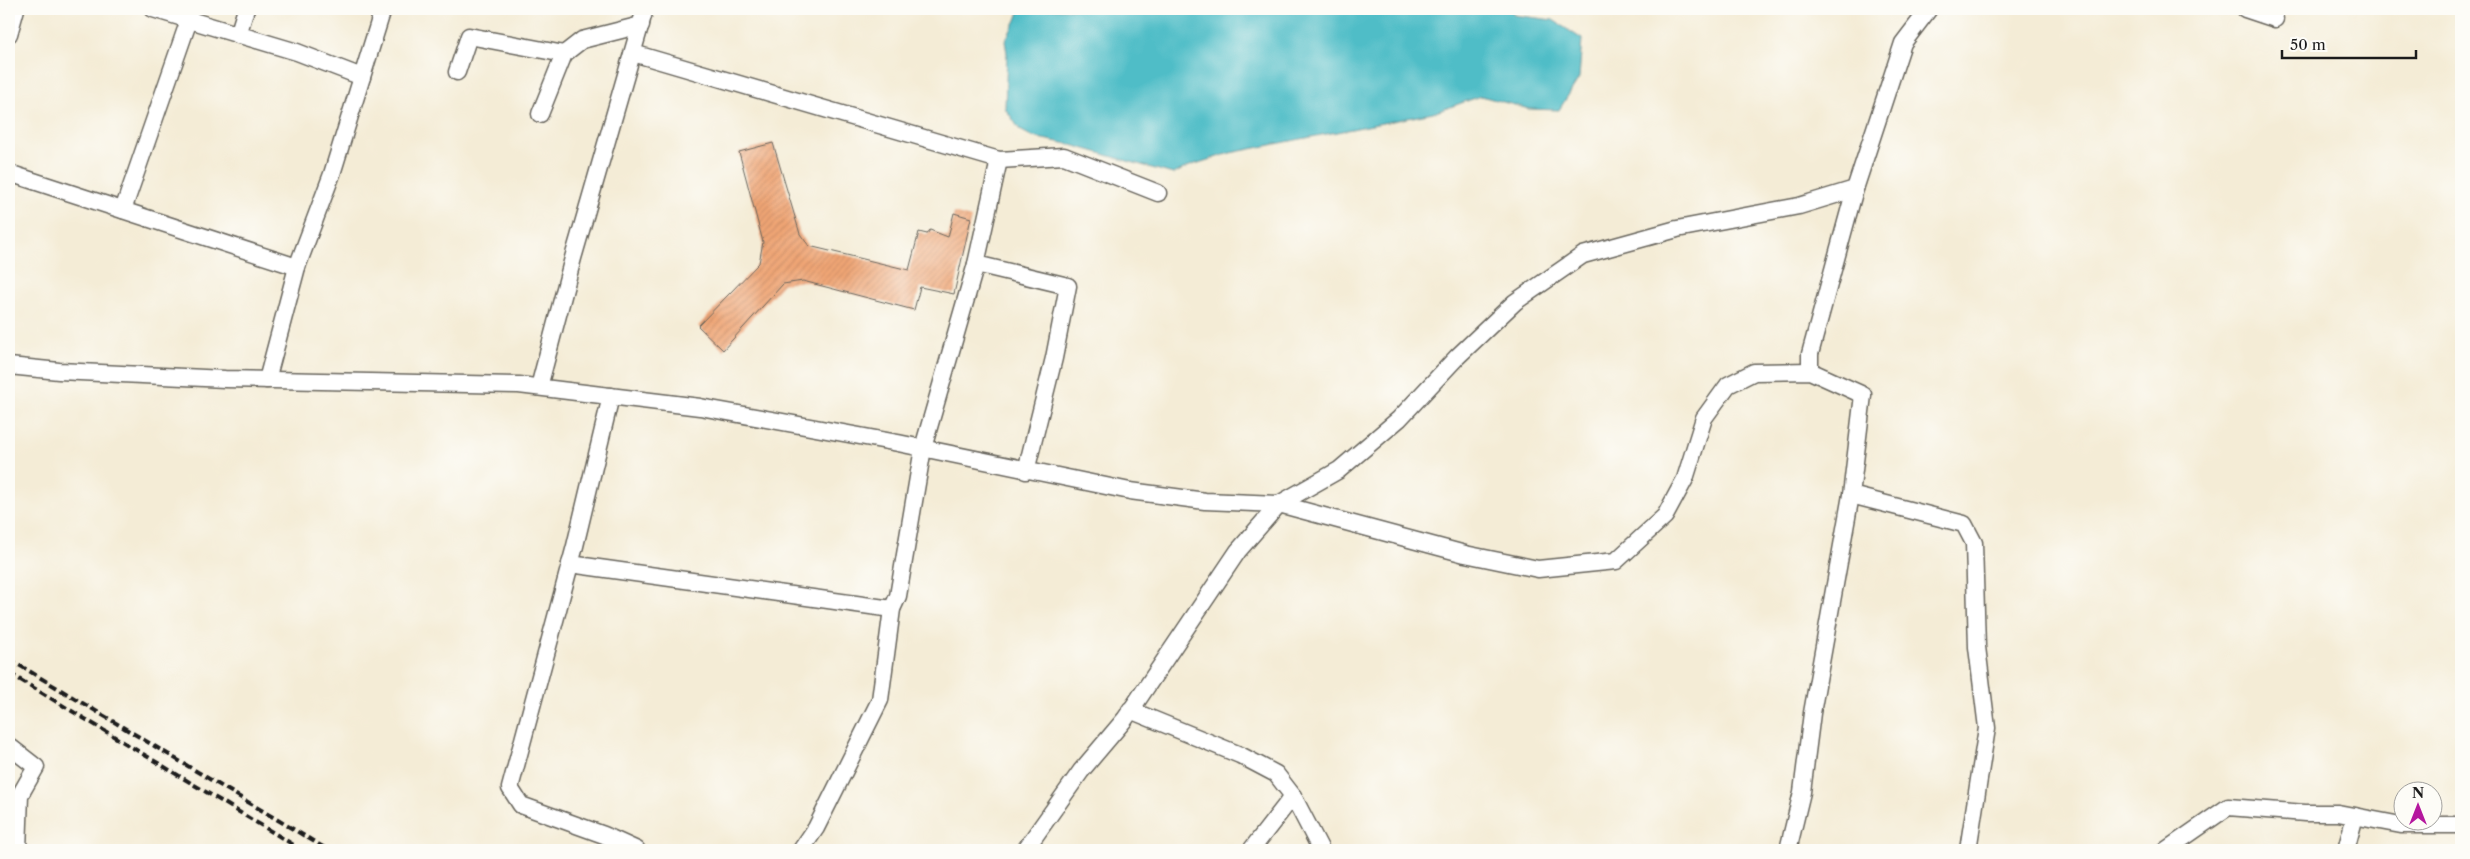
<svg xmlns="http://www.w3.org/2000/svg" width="2470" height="859" viewBox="0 0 2470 859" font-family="'Libre Caslon Text',serif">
	<defs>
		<pattern id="building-hatch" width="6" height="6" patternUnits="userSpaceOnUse" patternTransform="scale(1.25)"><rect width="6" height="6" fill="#efa575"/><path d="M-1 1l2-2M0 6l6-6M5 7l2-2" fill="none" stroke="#cc8d65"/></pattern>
	</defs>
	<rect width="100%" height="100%" fill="#fdfcf7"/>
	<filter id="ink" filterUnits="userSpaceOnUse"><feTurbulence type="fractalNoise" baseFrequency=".02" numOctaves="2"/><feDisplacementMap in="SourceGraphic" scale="10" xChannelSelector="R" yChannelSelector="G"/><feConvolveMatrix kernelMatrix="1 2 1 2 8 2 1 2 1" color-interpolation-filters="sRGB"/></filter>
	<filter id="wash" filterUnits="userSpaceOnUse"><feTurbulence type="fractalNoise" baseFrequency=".0096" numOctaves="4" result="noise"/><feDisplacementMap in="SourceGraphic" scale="20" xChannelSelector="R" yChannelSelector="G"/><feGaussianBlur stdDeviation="1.12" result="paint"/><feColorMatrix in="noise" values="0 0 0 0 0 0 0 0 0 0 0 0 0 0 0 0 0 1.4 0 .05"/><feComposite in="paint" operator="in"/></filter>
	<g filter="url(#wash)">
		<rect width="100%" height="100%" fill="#f4ecd6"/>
		<polygon fill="#50bdc7" stroke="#366c72" points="1020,9 1511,9 1514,15 1553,20 1582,39 1579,78 1559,110 1529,109 1481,96 1433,113 1230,153 1192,165 1173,174 1068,144 1033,137 1020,130 1005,108 1007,53 1005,41 1016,20"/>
		<g id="blocks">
			<polygon fill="url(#building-hatch)" points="773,143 800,234 809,246 909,270 919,232 927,234 930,230 948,237 954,213 971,218 954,294 920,287 914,310 803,281 783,284 723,350 698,326 759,263 763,242 739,152"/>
		</g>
	</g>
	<g filter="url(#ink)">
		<use href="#blocks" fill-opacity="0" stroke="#68655d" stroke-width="1"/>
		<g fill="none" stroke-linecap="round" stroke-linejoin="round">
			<g stroke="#68655d" stroke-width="19">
				<g id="street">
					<polyline points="153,9 297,52 362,77"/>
					<polyline points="2245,9 2275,19"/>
					<polyline points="9,34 16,9"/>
					<polyline points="238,35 246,9"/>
					<polyline points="633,53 999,160 1064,156 1158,193"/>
					<polyline points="457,72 469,36 564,54 582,40 641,25"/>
					<polyline points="540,114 564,54"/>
					<polyline points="999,160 976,264 1068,286 1054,358 1026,471"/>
					<polyline points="9,173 297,267"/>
					<polyline points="123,210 189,20"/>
					<polyline points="9,366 59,371 225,379 519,385 700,407 898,443 1130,491 1205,501 1279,504 1339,470 1399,419 1457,357 1515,302 1583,255 1677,229 1799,206 1855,189 1903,43 1929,9"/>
					<polyline points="1810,371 1810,354 1855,189"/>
					<polyline points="267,380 297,267 332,174 383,9"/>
					<polyline points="539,387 573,258 645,9"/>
					<polyline points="611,396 575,546 510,788 521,805 604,835 637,850"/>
					<polyline points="1851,495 1964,524 1974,543 1977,647 1987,728 1968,850"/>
					<polyline points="570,564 892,609"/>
					<polyline points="1130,710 1240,755 1276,774 1293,796 1321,850"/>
					<polyline points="9,746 36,767 20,795 18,850"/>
					<polyline points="801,850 816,828 880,700 892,609 898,596 923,448 976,264"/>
					<polyline points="1025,850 1081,771 1125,719 1238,551 1279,504 1465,554 1538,569 1616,561 1665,516 1685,479 1704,418 1728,385 1754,372 1810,371 1863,395 1851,495 1812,713 1802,792 1788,850"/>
					<polyline points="1251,850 1293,796"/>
					<polyline points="2166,850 2228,807 2305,813 2338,813 2401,825 2461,825"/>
					<polyline points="2346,850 2355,816"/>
				</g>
			</g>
			<use href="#street" stroke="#fff" stroke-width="16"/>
			<g stroke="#1c1c1c" stroke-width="4" stroke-dasharray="8 4" stroke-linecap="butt">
				<polyline points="9,659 328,850"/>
				<polyline points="9,673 302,850"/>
			</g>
		</g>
	</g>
	<rect width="2470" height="859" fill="none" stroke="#fdfcf7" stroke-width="30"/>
	<g transform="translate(2418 806)"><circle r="24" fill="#fdfcf7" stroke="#a3a29f"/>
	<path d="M0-4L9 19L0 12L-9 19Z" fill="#b5179e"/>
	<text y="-8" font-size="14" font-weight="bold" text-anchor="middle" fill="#1c1c1c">N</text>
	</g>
	<path d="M2282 50v8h134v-8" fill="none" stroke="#1c1c1c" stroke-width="2.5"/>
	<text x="2290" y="50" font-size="15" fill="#1c1c1c" stroke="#fdfcf7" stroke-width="4" paint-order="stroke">50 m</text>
</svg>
